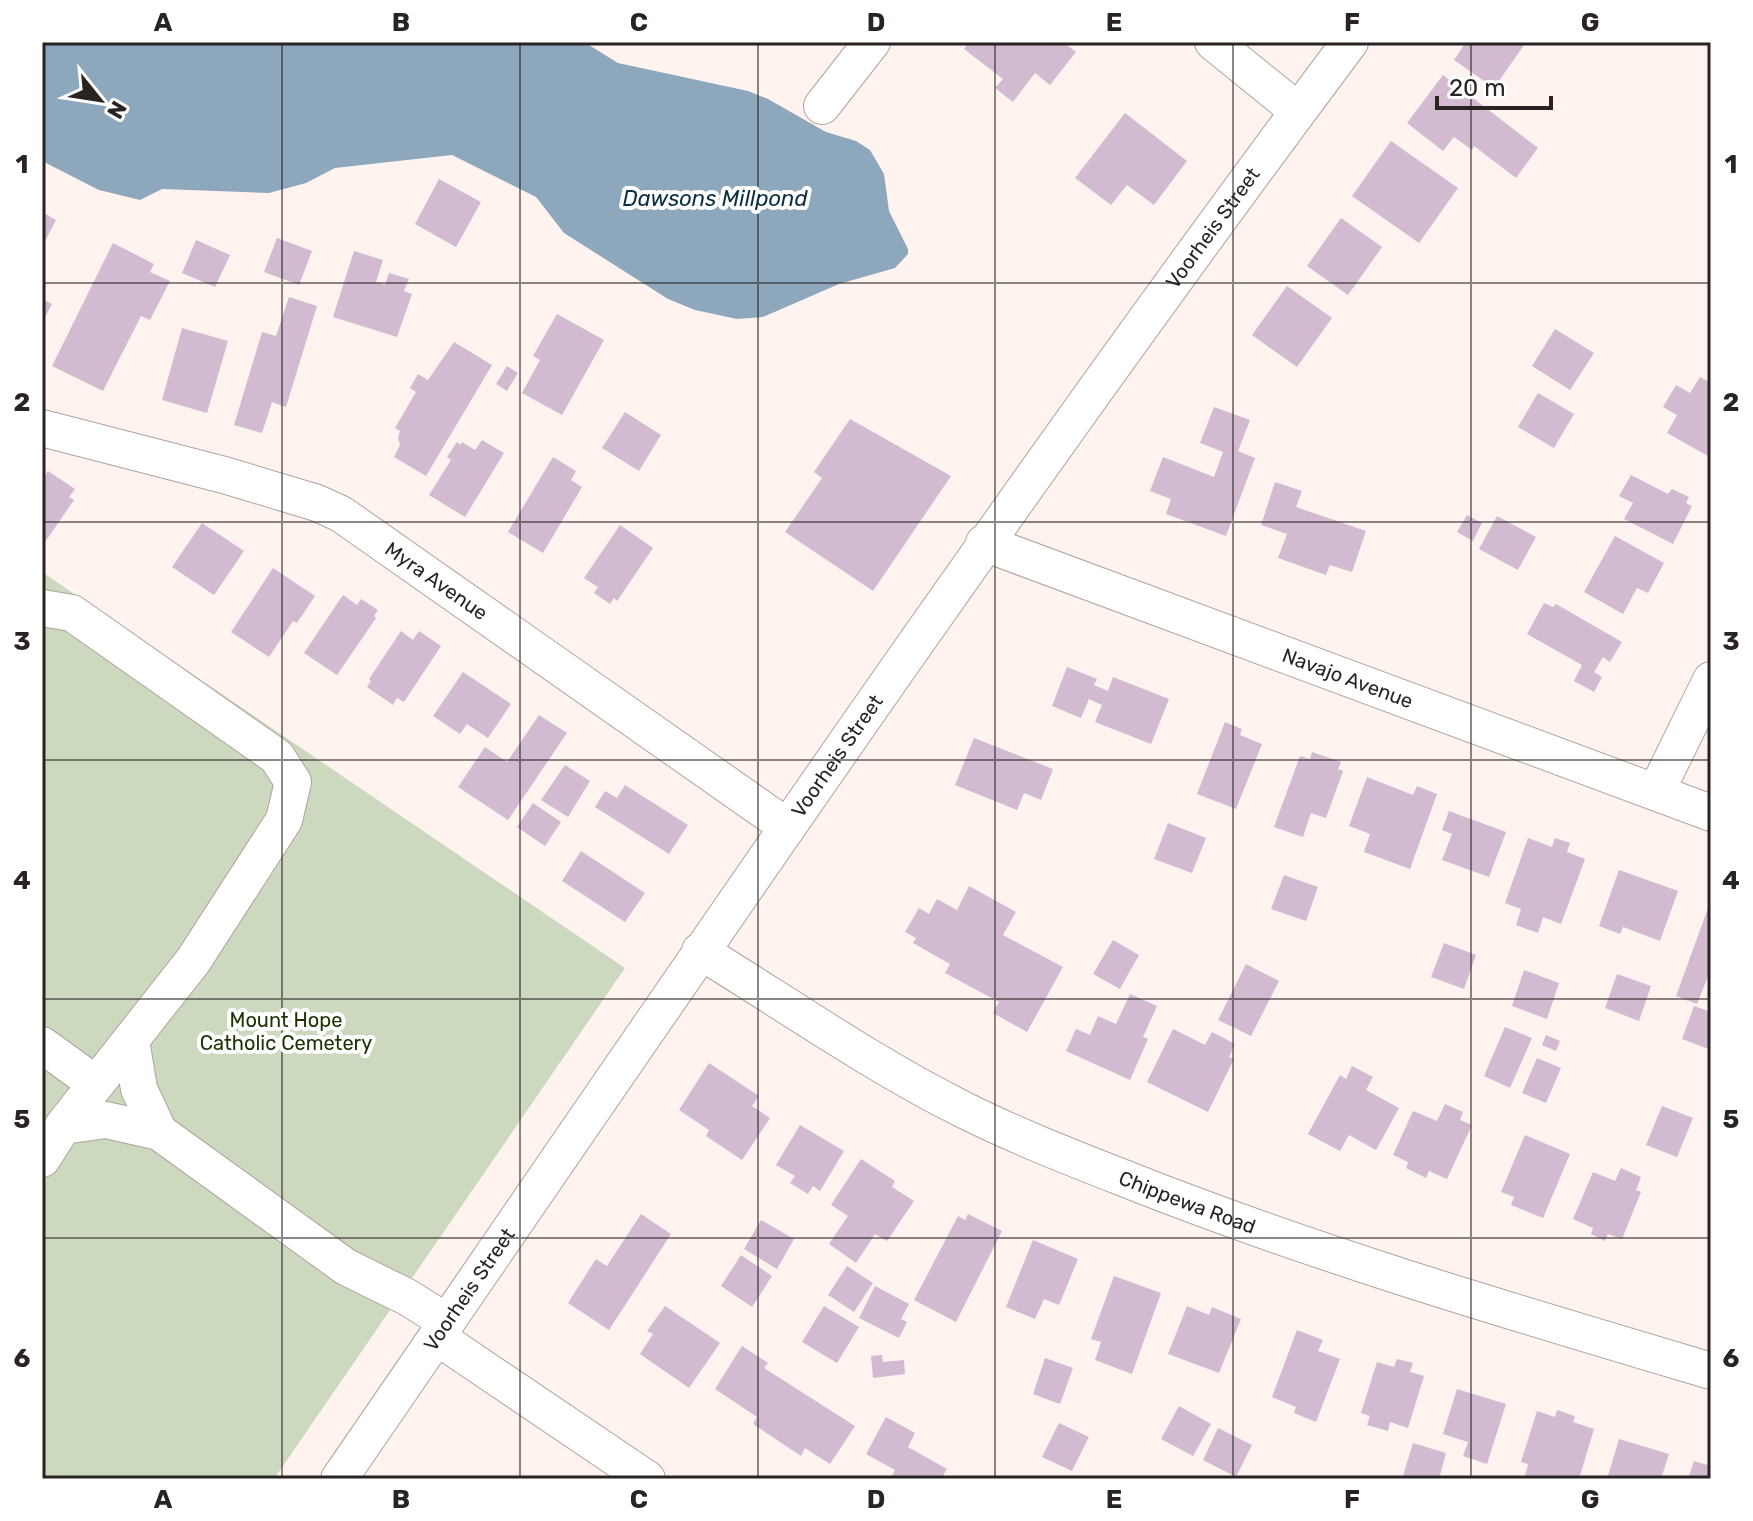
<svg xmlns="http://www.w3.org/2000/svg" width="1753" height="1521" viewBox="0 0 1753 1521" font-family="Rubik,sans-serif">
	<rect width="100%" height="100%" fill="#fff3ef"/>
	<polygon fill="#ccd9bf" points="42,572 625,968 274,1479 42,1479"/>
	<polygon fill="#8da7bc" points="42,42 584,42 618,63 748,91 768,99 826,132 856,141 870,150 884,174 889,211 908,249 908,254 895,268 839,284 763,317 737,319 695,310 668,299 564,233 536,197 452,155 335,168 306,183 269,193 162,189 140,200 99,190 42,161"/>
	<g fill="#d2bad1">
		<polygon points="969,42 1063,42 1076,52 1050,85 1035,73 1013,102 995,88 1003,79 964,49"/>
		<polygon points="1466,42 1521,42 1524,45 1494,88 1454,60"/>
		<polygon points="1443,75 1538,148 1516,178 1474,146 1472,150 1454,137 1443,151 1407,123"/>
		<polygon points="1125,113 1187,161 1154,205 1127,185 1111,205 1075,178"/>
		<polygon points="1391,141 1458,188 1419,243 1352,196"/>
		<polygon points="439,179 481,202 456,247 415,224"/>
		<polygon points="42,212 56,220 42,247"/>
		<polygon points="1341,218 1382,247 1348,295 1307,266"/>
		<polygon points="277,238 312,251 299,285 264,272"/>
		<polygon points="196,240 230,255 215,287 182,273"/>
		<polygon points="113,243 154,264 150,272 170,281 150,320 141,316 103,391 52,366"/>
		<polygon points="354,251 383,260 376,282 385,285 389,273 409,279 404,291 412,294 397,337 333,317"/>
		<polygon points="1287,286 1332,318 1297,367 1252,335"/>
		<polygon points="289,297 317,306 286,407 272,402 262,433 234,425 262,332 276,336"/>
		<polygon points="42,299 52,304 42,323"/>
		<polygon points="557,314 604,340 562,415 522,393 540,360 533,356"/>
		<polygon points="182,328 228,341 207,413 162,400"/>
		<polygon points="1555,329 1594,353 1570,390 1532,366"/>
		<polygon points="454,342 492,365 426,476 394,457 400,445 398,438 400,431 395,428 416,392 410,388 418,374 428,380"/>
		<polygon points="507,366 518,373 507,391 496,384"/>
		<polygon points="1700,377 1711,383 1711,451 1708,456 1667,433 1677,415 1663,407 1676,385 1690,393"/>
		<polygon points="1538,393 1574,414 1554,448 1518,427"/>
		<polygon points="1214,407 1250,420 1238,451 1255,458 1226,536 1166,514 1171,499 1150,491 1163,457 1214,477 1223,452 1200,443"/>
		<polygon points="625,412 661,435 639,471 602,448"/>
		<polygon points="850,419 951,476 873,591 785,532 822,478 814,472"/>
		<polygon points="482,440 504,453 465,517 429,495 451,460 447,457 457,442 460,445 462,442 475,450"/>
		<polygon points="553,457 576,471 571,480 582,487 543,553 508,532"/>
		<polygon points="48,471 75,489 69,497 74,500 45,542 42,540 42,480"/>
		<polygon points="1631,475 1668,494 1672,489 1689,497 1686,503 1692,506 1673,544 1624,519 1633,503 1619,496"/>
		<polygon points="1275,482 1302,491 1296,507 1366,531 1352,572 1330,565 1326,575 1278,558 1287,534 1261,525"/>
		<polygon points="1467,515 1482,523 1473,541 1457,532"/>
		<polygon points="1497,516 1536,537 1518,570 1479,549"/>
		<polygon points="202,523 244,551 214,595 172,567"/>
		<polygon points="620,525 653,548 617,601 614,598 610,604 594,593 598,587 584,578"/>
		<polygon points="1615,536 1664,563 1648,593 1637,588 1623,614 1584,592"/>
		<polygon points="273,568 315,596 297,623 293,621 269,657 231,632"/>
		<polygon points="343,595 357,605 361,599 378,610 374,616 376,618 337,675 304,653"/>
		<polygon points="1544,603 1553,607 1556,604 1622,642 1610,662 1603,657 1594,672 1602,677 1594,692 1574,681 1582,665 1527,634"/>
		<polygon points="401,631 413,640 419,631 441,646 404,702 397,698 393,705 367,687 371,681 369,679"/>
		<polygon points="1067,667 1097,679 1094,685 1108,691 1113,677 1169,699 1151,744 1095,722 1102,705 1089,699 1081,718 1052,706"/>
		<polygon points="463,672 511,704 488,738 467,724 460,734 433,716"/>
		<polygon points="539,715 567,733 508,820 458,787 485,747 507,762"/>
		<polygon points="1225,722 1242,729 1240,735 1262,744 1236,809 1197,794"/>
		<polygon points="974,738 1053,769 1041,800 1024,793 1017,810 955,785"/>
		<polygon points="1312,752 1341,762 1338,769 1343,771 1326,818 1311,813 1303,837 1274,827 1300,756 1310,759"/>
		<polygon points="565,765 590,781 568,817 541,800"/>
		<polygon points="1367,777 1413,795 1417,786 1437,794 1410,869 1364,852 1370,834 1349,826"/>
		<polygon points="625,785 688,825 669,854 595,807 605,791 617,798"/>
		<polygon points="533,803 561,822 545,846 517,827"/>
		<polygon points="1449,811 1506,832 1489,877 1442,860 1452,834 1442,830"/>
		<polygon points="1168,823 1206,838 1192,873 1154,859"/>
		<polygon points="1528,838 1552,847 1555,838 1570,843 1567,852 1585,859 1561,924 1543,917 1538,933 1516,925 1521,909 1505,903"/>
		<polygon points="581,851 645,893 625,922 562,881"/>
		<polygon points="1619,870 1678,891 1660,941 1623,927 1620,934 1599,926"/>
		<polygon points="1284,875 1318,887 1306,921 1271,909"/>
		<polygon points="969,886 1016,912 1003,935 1063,967 1027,1032 993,1013 999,1002 945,973 950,964 913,943 916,938 905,932 919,908 929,914 937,899 957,910"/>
		<polygon points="1711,900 1711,969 1697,1004 1676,996"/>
		<polygon points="1113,940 1139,955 1120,989 1093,974"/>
		<polygon points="1444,943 1476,955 1464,989 1431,977"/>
		<polygon points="1246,964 1279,981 1251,1036 1218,1020"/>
		<polygon points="1524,970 1559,983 1547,1019 1512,1006"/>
		<polygon points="1617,974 1651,986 1639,1021 1605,1008"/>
		<polygon points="1130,994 1157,1006 1143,1037 1148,1039 1130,1080 1066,1051 1076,1029 1090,1035 1098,1016 1116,1024"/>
		<polygon points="1694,1006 1711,1012 1711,1050 1682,1039"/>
		<polygon points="1505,1027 1532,1038 1510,1088 1484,1076"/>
		<polygon points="1173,1029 1205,1045 1212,1032 1235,1044 1229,1057 1234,1059 1208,1112 1147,1082"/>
		<polygon points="1546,1035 1560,1041 1556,1051 1542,1045"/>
		<polygon points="1537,1058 1561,1068 1546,1103 1522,1093"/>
		<polygon points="709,1063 759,1096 752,1106 770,1118 742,1160 706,1136 709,1130 679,1110"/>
		<polygon points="1352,1066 1373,1077 1366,1090 1399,1108 1376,1150 1349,1135 1340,1151 1308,1134 1340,1075 1346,1079"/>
		<polygon points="1445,1104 1463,1112 1460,1120 1472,1125 1447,1179 1429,1171 1426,1178 1406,1168 1408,1162 1393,1155 1413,1111 1437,1121"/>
		<polygon points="1662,1106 1693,1118 1677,1157 1646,1145"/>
		<polygon points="800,1125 844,1151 820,1191 813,1186 808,1194 790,1183 795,1176 776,1165"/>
		<polygon points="1525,1135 1570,1154 1543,1218 1511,1205 1514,1197 1501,1192"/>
		<polygon points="861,1159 895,1181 892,1187 914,1201 887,1241 875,1234 856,1263 829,1244 848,1216 831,1205"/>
		<polygon points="1621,1168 1641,1177 1636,1190 1641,1192 1622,1239 1608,1234 1605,1241 1591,1234 1593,1228 1573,1219 1593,1172 1615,1181"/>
		<polygon points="641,1214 671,1234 609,1330 568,1303 596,1259 607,1266"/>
		<polygon points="968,1214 1002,1231 956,1322 914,1300 958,1216 965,1220"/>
		<polygon points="761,1220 794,1239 777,1269 744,1249"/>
		<polygon points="1033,1240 1078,1259 1059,1305 1044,1299 1035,1319 1006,1307"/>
		<polygon points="741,1255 772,1276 752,1307 721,1286"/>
		<polygon points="847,1266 873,1283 854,1312 828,1295"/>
		<polygon points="1114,1276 1161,1293 1132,1374 1095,1360 1101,1342 1091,1339"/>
		<polygon points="875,1286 909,1304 901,1319 907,1322 899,1338 859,1318"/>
		<polygon points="665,1306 720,1343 689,1388 640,1354 653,1334 647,1331"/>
		<polygon points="824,1306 859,1327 837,1363 802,1342"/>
		<polygon points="1187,1306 1209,1315 1212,1307 1241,1319 1219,1373 1168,1354"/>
		<polygon points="1297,1330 1323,1340 1318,1351 1340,1359 1316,1422 1294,1413 1296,1407 1272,1397"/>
		<polygon points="742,1346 768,1363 764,1368 855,1426 830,1464 805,1448 801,1456 753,1424 757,1417 715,1389"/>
		<polygon points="882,1355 883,1362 904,1360 905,1374 873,1378 871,1356"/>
		<polygon points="1045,1358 1073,1368 1060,1404 1033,1394"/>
		<polygon points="1397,1359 1413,1363 1410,1372 1424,1376 1408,1428 1390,1422 1388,1431 1367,1425 1370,1416 1361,1413 1377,1362 1394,1367"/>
		<polygon points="1457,1389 1506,1404 1487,1464 1463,1456 1468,1442 1443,1434"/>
		<polygon points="1179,1406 1211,1424 1193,1456 1161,1439"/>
		<polygon points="1557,1410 1575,1416 1573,1422 1594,1429 1579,1479 1535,1479 1525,1476 1528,1464 1521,1462 1537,1411 1555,1417"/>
		<polygon points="886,1417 915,1433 908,1447 947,1469 941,1479 890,1479 895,1470 866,1454"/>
		<polygon points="1059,1423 1089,1437 1072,1471 1042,1457"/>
		<polygon points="1218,1428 1252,1445 1236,1477 1203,1460"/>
		<polygon points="1619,1439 1669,1454 1661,1479 1607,1479"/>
		<polygon points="1413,1443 1446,1453 1439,1479 1402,1479"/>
		<polygon points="1694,1461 1711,1466 1711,1479 1688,1479"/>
	</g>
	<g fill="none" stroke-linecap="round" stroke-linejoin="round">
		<g stroke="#b0a39e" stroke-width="38">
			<g id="minor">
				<polyline points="1213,42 1298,111"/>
				<polyline points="822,106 872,42"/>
				<path id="s1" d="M 42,428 L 224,475 L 317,503 L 341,514 L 786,826"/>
				<path id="s2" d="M 984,543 L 1711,813"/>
				<polyline points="42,608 72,613 277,757 293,782 284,820 193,961 63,1126 42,1159"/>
				<polyline points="1656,792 1711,680"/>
				<path id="s3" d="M 700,951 C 788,1005 872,1064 964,1110 C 1018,1137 1075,1159 1131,1181 C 1321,1256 1516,1313 1711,1371"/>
				<polyline points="131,1040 139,1089 159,1132"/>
				<polyline points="42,1045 96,1084"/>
				<polyline points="63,1126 106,1120 159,1132 346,1267 407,1297 447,1322"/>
				<polyline points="437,1337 647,1479"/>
				<path id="s4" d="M 339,1479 C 671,996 999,511 1350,42"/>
			</g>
		</g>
		<use href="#minor" stroke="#fff" stroke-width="36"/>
	</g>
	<path fill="none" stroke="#292422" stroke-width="2" stroke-opacity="0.55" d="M 282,42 L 282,1479M 520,42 L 520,1479M 758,42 L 758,1479M 995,42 L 995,1479M 1233,42 L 1233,1479M 1471,42 L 1471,1479M 42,283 L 1711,283M 42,522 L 1711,522M 42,760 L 1711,760M 42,999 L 1711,999M 42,1238 L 1711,1238"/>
	<g text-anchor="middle" stroke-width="8" stroke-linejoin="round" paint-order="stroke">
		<g font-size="20" fill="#292422" stroke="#fff">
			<text dy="7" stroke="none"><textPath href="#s4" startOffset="1526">Voorheis Street</textPath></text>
			<text dy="7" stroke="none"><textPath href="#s1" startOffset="428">Myra Avenue</textPath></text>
			<text dy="7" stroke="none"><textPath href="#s2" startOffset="388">Navajo Avenue</textPath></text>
			<text dy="7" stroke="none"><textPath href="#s4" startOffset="878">Voorheis Street</textPath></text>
			<text dy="7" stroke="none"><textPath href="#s3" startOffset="550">Chippewa Road</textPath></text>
			<text dy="7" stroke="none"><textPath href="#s4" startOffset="230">Voorheis Street</textPath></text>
		</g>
		<g font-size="20" fill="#203204" stroke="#fff">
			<text x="286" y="1027">Mount Hope<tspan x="286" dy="23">Catholic Cemetery</tspan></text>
		</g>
		<g font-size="22" font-style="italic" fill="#0a2d44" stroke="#fff">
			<text x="715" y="206">Dawsons Millpond</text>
		</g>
	</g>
	<rect width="1753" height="1521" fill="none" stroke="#ffffff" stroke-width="88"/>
	<g transform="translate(100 100) rotate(120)" stroke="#ffffff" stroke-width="6" paint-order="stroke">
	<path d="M0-6L14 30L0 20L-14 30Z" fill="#292422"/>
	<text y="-12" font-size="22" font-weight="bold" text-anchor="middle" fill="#292422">N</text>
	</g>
	<path d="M1437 96v12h114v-12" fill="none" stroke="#292422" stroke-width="4"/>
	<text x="1449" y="96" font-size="24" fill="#292422" stroke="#ffffff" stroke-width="6" paint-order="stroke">20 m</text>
	<rect x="44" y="44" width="1665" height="1433" fill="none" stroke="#292422" stroke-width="3"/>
	<g font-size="26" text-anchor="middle" font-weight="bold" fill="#292422">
		<text x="163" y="31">A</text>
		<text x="401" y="31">B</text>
		<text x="639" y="31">C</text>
		<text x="876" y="31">D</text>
		<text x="1114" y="31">E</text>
		<text x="1352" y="31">F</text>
		<text x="1590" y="31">G</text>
		<text x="22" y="173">1</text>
		<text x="1731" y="173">1</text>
		<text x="22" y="411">2</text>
		<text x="1731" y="411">2</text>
		<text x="22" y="650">3</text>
		<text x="1731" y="650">3</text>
		<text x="22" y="889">4</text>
		<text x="1731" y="889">4</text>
		<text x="22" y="1128">5</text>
		<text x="1731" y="1128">5</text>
		<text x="22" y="1367">6</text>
		<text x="1731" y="1367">6</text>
		<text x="163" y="1508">A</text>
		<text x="401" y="1508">B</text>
		<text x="639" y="1508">C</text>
		<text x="876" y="1508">D</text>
		<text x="1114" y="1508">E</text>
		<text x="1352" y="1508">F</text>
		<text x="1590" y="1508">G</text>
	</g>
</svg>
